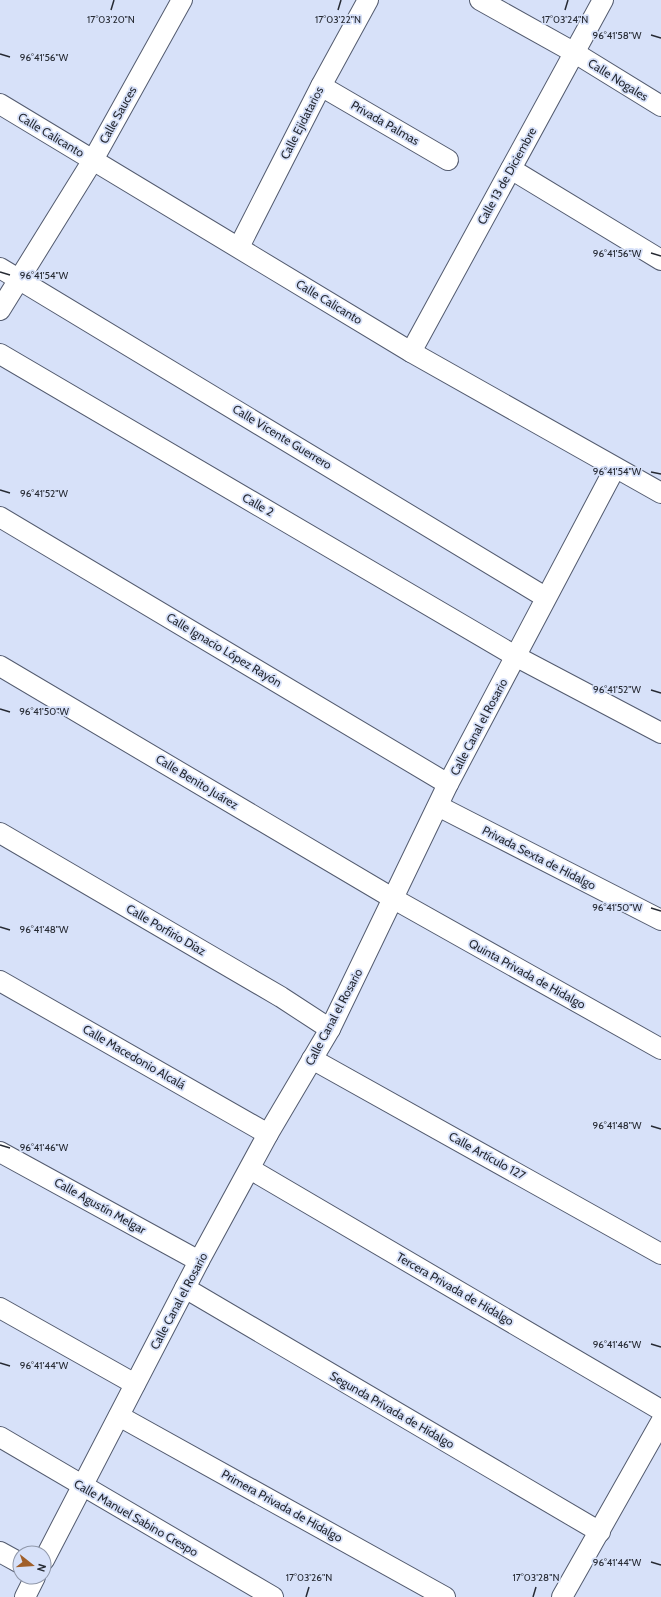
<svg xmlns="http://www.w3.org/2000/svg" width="661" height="1597" viewBox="0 0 661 1597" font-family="Cabin,sans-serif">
	<rect width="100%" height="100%" fill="#d7e1f9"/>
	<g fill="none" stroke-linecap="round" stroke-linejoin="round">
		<g stroke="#535b6f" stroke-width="22">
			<g id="minor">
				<polyline points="480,0 575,53 661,106"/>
				<polyline points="321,86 448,160"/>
				<polyline points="0,104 411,352 661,493"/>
				<polyline points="511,169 661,260"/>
				<polyline points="239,247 321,86 368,0"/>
				<polyline points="0,268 545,597"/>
				<polyline points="0,310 93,160 182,0"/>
				<polyline points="411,352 603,0"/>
				<polyline points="0,354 517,657 661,733"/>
				<polyline points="0,517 448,784"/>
				<polyline points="0,666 394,899 661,1049"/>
				<polyline points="438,806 661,920"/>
				<polyline points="0,833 281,997 330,1029"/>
				<polyline points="0,981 268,1134"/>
				<polyline points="312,1059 661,1254"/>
				<polyline points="0,1152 199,1261"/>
				<polyline points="250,1169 661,1410"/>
				<polyline points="185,1288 600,1532"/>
				<polyline points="0,1308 135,1384"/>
				<polyline points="119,1416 445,1597"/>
				<polyline points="0,1437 273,1597"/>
				<polyline points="0,1552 20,1563"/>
				<polyline points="44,1560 199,1261 268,1134 330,1029 448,784 615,468"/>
				<polyline points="25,1597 35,1577"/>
				<polyline points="562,1597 661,1422"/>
			</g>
		</g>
		<use href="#minor" stroke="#fff" stroke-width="20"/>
	</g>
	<path fill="none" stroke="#262a33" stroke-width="1.5" d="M 111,10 L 114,0M 338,10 L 341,0M 565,10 L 568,0M 651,35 L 661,38M 0,54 L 10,57M 651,253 L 661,256M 0,272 L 10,275M 651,472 L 661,474M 0,490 L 10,493M 651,690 L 661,693M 0,709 L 10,712M 651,908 L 661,911M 0,927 L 10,930M 651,1126 L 661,1129M 0,1145 L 10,1148M 651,1344 L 661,1347M 0,1363 L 10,1366M 651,1562 L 661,1565M 306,1597 L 309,1587M 533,1597 L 536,1587"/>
	<g text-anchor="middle" stroke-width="3.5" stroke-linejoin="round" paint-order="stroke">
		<g font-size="12" fill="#262a33" stroke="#d7e1f9">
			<text transform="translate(618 80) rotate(32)" y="4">Calle Nogales</text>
			<text transform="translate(118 115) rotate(-61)" y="4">Calle Sauces</text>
			<text transform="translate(302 123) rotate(-63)" y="4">Calle Ejidatarios</text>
			<text transform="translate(385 123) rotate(30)" y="4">Privada Palmas</text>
			<text transform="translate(51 135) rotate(31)" y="4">Calle Calicanto</text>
			<text transform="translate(507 176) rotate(-61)" y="4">Calle 13 de Diciembre</text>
			<text transform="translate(329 302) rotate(31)" y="4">Calle Calicanto</text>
			<text transform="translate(282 437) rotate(31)" y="4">Calle Vicente Guerrero</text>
			<text transform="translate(258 505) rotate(30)" y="4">Calle 2</text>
			<text transform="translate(224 650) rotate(31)" y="4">Calle Ignacio López Rayón</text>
			<text transform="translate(479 727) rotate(-62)" y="4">Calle Canal el Rosario</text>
			<text transform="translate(197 782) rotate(31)" y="4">Calle Benito Juárez</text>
			<text transform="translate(539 858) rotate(27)" y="4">Privada Sexta de Hidalgo</text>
			<text transform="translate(166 930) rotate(30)" y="4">Calle Porfirio Díaz</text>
			<text transform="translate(527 974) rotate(29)" y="4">Quinta Privada de Hidalgo</text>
			<text transform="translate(334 1017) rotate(-62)" y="4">Calle Canal el Rosario</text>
			<text transform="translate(134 1057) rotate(30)" y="4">Calle Macedonio Alcalá</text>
			<text transform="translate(487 1156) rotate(29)" y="4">Calle Artículo 127</text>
			<text transform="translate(100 1206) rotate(29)" y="4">Calle Agustín Melgar</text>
			<text transform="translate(455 1289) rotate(30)" y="4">Tercera Privada de Hidalgo</text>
			<text transform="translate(179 1301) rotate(-62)" y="4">Calle Canal el Rosario</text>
			<text transform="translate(392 1410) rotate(30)" y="4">Segunda Privada de Hidalgo</text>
			<text transform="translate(282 1506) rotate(29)" y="4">Primera Privada de Hidalgo</text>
			<text transform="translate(136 1518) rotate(30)" y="4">Calle Manuel Sabino Crespo</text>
		</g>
	</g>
	<g font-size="10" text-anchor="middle" fill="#262a33" stroke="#d7e1f9" stroke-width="3.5" stroke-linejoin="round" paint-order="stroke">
		<text x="111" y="23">17°03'20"N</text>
		<text x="338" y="23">17°03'22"N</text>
		<text x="565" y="23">17°03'24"N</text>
		<text x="617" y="39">96°41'58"W</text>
		<text x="44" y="61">96°41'56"W</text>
		<text x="617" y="257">96°41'56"W</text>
		<text x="44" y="279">96°41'54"W</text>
		<text x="617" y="475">96°41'54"W</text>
		<text x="44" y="497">96°41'52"W</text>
		<text x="617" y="693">96°41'52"W</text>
		<text x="44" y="715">96°41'50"W</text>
		<text x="617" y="911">96°41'50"W</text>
		<text x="44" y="933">96°41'48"W</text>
		<text x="617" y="1129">96°41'48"W</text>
		<text x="44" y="1151">96°41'46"W</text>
		<text x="617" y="1348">96°41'46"W</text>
		<text x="44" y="1369">96°41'44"W</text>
		<text x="617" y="1566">96°41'44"W</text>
		<text x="309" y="1581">17°03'26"N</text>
		<text x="536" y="1581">17°03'28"N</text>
	</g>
	<g transform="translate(32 1565) rotate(107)"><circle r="19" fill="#d7e1f9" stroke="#9098aa"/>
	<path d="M0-3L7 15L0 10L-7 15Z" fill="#a05f2a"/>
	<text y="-6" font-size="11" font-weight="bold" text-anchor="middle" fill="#262a33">N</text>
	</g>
</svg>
